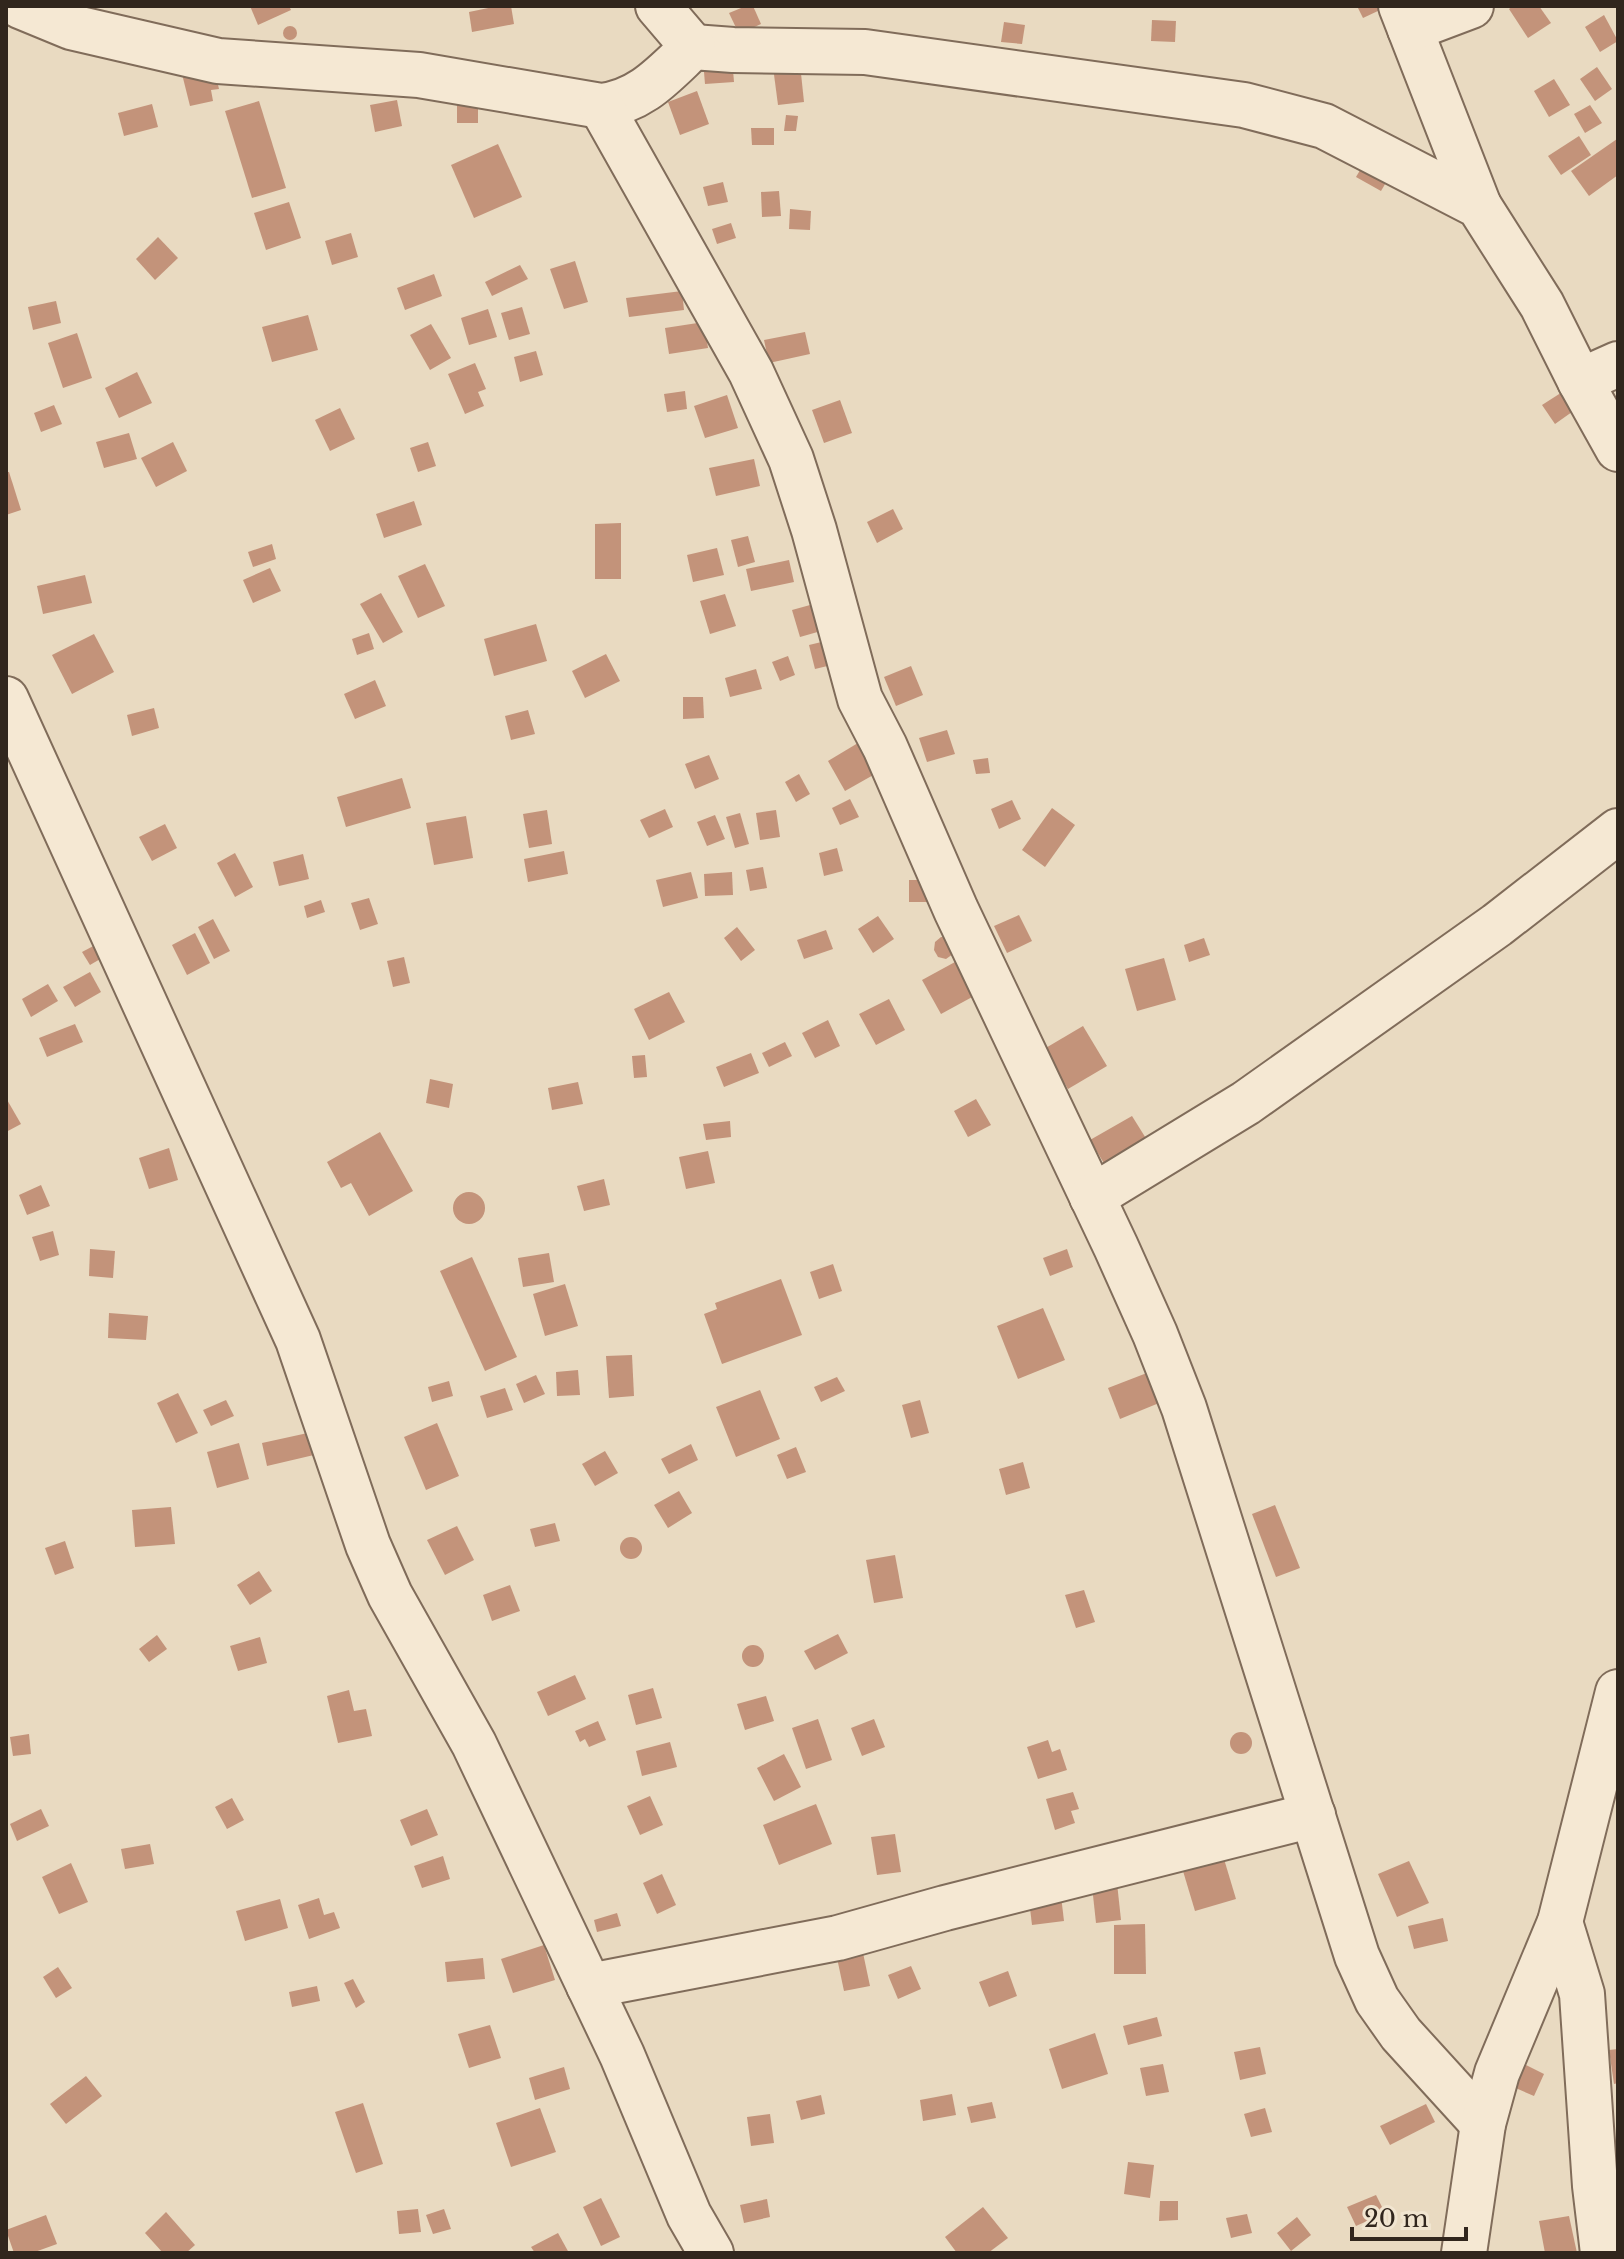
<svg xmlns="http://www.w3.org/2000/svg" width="1624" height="2259" viewBox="0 0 1624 2259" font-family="'Libre Baskerville',serif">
	<rect width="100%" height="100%" fill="#e9dac1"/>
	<g fill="#c3937a">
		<polygon points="250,6 289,6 291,10 258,25"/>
		<polygon points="498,6 511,6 514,24 472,32 469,12"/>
		<polygon points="746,6 753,6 761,24 739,34 729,13"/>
		<polygon points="1357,6 1379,6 1380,10 1363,18"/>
		<polygon points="1513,6 1539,6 1551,23 1528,38 1509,9"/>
		<polygon points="1604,15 1618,41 1600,52 1585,27"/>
		<polygon points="1152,20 1176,21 1175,42 1151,41"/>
		<polygon points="1004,22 1025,25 1022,44 1001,42"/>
		<circle cx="290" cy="33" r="7"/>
		<polygon points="732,58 734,82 705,84 703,60"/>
		<polygon points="800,64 804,102 778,105 773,67"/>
		<polygon points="214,67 219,89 211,90 213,101 190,106 182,74"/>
		<polygon points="1597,67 1612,89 1595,101 1580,79"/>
		<polygon points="1554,79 1570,105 1549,117 1534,91"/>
		<polygon points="478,87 478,123 457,123 457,88"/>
		<polygon points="697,91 709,124 680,135 668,102"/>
		<polygon points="397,100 402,126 375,132 370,105"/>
		<polygon points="259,101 286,188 252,198 225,111"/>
		<polygon points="152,104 158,127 124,136 118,113"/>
		<polygon points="1590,105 1602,123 1585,133 1574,114"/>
		<polygon points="786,115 798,116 796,131 784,131"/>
		<polygon points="751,128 774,128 774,145 752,145"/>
		<polygon points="1579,136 1591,155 1561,175 1548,156"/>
		<polygon points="1617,139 1618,175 1589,196 1571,171"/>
		<polygon points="498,144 522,197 474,218 451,165"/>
		<polygon points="1366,160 1391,174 1381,191 1356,177"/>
		<polygon points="723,182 728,202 708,206 703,187"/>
		<polygon points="779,191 781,216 762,217 761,192"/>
		<polygon points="289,202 301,238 266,250 254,213"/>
		<polygon points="790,209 811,211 810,230 789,229"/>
		<polygon points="731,223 736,238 717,244 712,229"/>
		<polygon points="351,233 358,257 332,265 325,241"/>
		<polygon points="158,237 178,258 155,280 136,259"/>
		<polygon points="575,261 588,302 564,309 550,269"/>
		<polygon points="520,265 528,279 492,296 485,282"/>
		<polygon points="434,274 442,296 405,310 397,288"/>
		<polygon points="682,291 684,310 629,317 626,298"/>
		<polygon points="56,301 61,323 33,330 28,307"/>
		<polygon points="522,307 530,334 509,340 501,313"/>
		<polygon points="488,309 497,337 469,345 461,318"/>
		<polygon points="308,315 318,350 272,362 262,327"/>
		<polygon points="704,322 708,348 669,354 665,328"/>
		<polygon points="431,324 451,358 430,370 410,335"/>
		<polygon points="805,332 810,354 769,363 764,340"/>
		<polygon points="77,333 92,378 63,388 48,343"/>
		<polygon points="536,351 543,375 520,382 514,357"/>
		<polygon points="475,363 486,389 478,392 484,406 465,414 448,374"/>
		<polygon points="137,372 152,403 119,418 105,388"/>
		<polygon points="1567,389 1579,407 1555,424 1542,405"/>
		<polygon points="685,391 687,409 667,412 664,394"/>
		<polygon points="727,395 738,428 705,438 694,406"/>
		<polygon points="840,400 852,433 824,443 812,410"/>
		<polygon points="54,405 62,424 41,432 34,413"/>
		<polygon points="340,408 355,439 330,451 315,420"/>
		<polygon points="129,433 137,459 104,468 96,442"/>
		<polygon points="173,442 187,471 156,487 141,458"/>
		<polygon points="428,442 436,466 418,472 410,448"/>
		<polygon points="754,459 760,486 716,496 709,468"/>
		<polygon points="6,472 9,472 21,510 6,515"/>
		<polygon points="414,501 422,525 384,538 376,514"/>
		<polygon points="893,509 903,529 877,543 867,522"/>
		<polygon points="621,523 621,579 595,579 595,524"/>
		<polygon points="748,536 755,562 738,567 731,540"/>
		<polygon points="272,544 276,559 253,567 248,552"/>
		<polygon points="717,548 724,575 693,582 687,555"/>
		<polygon points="789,560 794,582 751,591 746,569"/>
		<polygon points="425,564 445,606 418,618 398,576"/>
		<polygon points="270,568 281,591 253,603 243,580"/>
		<polygon points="85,575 92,603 43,614 37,586"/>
		<polygon points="381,593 403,632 383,643 360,604"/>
		<polygon points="725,594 736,626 710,634 700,601"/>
		<polygon points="821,602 828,629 800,637 792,610"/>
		<polygon points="536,624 547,661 494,676 484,639"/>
		<polygon points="369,633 374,649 357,655 352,639"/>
		<polygon points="94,634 114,672 72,694 52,655"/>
		<polygon points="838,638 844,662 815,669 809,645"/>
		<polygon points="606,654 620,681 585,698 572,671"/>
		<polygon points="788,656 795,675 780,681 772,662"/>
		<polygon points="911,666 923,695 896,706 884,677"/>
		<polygon points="756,669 762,689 730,697 725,678"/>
		<polygon points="375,680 386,706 355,719 344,694"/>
		<polygon points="683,697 703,697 704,718 683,719"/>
		<polygon points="154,708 159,728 132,736 127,715"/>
		<polygon points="528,710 535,734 511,740 505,716"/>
		<polygon points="947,730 955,754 927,762 919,738"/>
		<polygon points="873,734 891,765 845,791 828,761"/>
		<polygon points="709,755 719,779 695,789 685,764"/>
		<polygon points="988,758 990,773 976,774 973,760"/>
		<polygon points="799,774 810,794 796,802 785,782"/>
		<polygon points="402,778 411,808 346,827 337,797"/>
		<polygon points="850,799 859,817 840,825 832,808"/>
		<polygon points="1012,800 1021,819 999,829 991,809"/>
		<polygon points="1052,808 1075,825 1045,867 1022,850"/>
		<polygon points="665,809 673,827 649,838 640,820"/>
		<polygon points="547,810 552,844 529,848 523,814"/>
		<polygon points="776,810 780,837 760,840 756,813"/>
		<polygon points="740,813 749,844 735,848 726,817"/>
		<polygon points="715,815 725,839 707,846 697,822"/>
		<polygon points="466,816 473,858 434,865 426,823"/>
		<polygon points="165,824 177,848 152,861 139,837"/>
		<polygon points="837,848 843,871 824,876 819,853"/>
		<polygon points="564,851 568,874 528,882 524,859"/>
		<polygon points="235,853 253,887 235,897 217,863"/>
		<polygon points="303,854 309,879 279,886 273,862"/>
		<polygon points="763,867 767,888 750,891 746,870"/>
		<polygon points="691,872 698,898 663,907 656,880"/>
		<polygon points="732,872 733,895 705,896 704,874"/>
		<rect x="909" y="880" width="26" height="22"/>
		<polygon points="369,898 378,924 360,930 351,903"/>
		<polygon points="321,900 325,912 307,918 304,906"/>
		<polygon points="1019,915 1032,941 1007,953 994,926"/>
		<polygon points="878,916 894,939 873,953 858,929"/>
		<polygon points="213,919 230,951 214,959 198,927"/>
		<polygon points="737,927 755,950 741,961 724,938"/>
		<polygon points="826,930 833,949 804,959 797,940"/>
		<polygon points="195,933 210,963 187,975 172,945"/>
		<polygon points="941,937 945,937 953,954 946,959 938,957 934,950 935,942"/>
		<polygon points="1204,938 1210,955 1189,962 1184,945"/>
		<polygon points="99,943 107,955 90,965 82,952"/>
		<polygon points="404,957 410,983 393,987 387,961"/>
		<polygon points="1164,958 1176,1000 1137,1011 1125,969"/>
		<polygon points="955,962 974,996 941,1014 922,980"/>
		<polygon points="90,972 101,992 75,1007 63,987"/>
		<polygon points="48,984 58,1001 31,1017 22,999"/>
		<polygon points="669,992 685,1022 649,1040 634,1009"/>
		<polygon points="889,999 905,1030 876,1045 859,1014"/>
		<polygon points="828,1020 840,1046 815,1058 802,1033"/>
		<polygon points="75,1024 83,1042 47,1057 39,1038"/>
		<polygon points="1083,1026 1107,1066 1068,1089 1044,1049"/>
		<polygon points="785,1042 792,1056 769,1067 762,1053"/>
		<polygon points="751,1053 759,1073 724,1087 716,1067"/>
		<polygon points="645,1055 647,1077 634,1078 632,1056"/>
		<polygon points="430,1079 453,1084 449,1108 426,1103"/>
		<polygon points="578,1082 583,1104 552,1110 548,1088"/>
		<polygon points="6,1098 21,1124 6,1132"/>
		<polygon points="976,1099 991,1125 968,1137 954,1111"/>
		<polygon points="1132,1116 1147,1140 1105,1165 1090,1140"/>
		<polygon points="730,1121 731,1137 706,1140 703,1124"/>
		<polygon points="380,1132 413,1191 369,1216 351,1183 341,1188 327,1162"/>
		<polygon points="169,1148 178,1180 149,1189 139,1158"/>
		<polygon points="708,1151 715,1183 686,1189 679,1157"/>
		<polygon points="604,1179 610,1205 584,1211 577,1186"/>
		<polygon points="41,1185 50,1206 27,1215 19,1195"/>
		<circle cx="469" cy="1208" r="16"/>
		<polygon points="53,1231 59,1255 40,1261 32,1237"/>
		<polygon points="90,1249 115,1251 113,1278 89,1276"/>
		<polygon points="1067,1249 1073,1267 1050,1276 1043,1258"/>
		<polygon points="549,1253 554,1282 523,1287 518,1258"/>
		<polygon points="472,1257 517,1357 485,1371 440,1271"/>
		<polygon points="833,1264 842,1291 819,1299 810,1272"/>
		<polygon points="781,1279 802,1335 722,1364 704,1314 717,1309 715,1303"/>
		<polygon points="565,1284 578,1326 545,1336 533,1294"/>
		<polygon points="1043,1308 1065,1360 1018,1379 997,1326"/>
		<polygon points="109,1313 148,1316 146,1340 108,1338"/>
		<polygon points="632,1355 634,1396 609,1398 606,1356"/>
		<polygon points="578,1370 580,1395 557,1396 556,1372"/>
		<polygon points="1152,1371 1164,1401 1120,1419 1108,1388"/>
		<polygon points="536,1375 545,1394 524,1403 516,1384"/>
		<polygon points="837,1377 845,1391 821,1402 814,1387"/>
		<polygon points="449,1381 453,1396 432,1402 428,1387"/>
		<polygon points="505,1388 513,1410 487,1418 480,1396"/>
		<polygon points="760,1390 780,1439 736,1457 716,1407"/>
		<polygon points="178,1393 198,1433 176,1443 157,1403"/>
		<polygon points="226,1400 234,1416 211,1426 203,1410"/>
		<polygon points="920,1400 929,1433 911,1438 902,1405"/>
		<polygon points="437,1423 459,1476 426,1490 404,1437"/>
		<polygon points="326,1429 331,1451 267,1466 262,1443"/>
		<polygon points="239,1443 249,1479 217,1488 207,1452"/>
		<polygon points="691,1444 698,1460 669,1474 661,1459"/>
		<polygon points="796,1447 806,1472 787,1479 777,1455"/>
		<polygon points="605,1451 618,1473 595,1486 582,1464"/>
		<polygon points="1023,1462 1030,1488 1006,1495 999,1469"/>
		<polygon points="679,1491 692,1513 668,1528 654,1505"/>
		<polygon points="1275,1505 1300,1568 1276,1577 1252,1514"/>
		<polygon points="171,1507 175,1544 135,1547 132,1510"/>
		<polygon points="555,1523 560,1541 535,1547 530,1529"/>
		<polygon points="457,1526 474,1560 445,1575 427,1540"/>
		<circle cx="631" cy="1548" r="11"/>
		<polygon points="65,1541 74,1568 55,1575 45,1548"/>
		<polygon points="895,1555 903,1598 874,1603 866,1560"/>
		<polygon points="259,1571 272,1591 250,1605 237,1585"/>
		<polygon points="510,1585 520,1611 492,1621 483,1595"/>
		<polygon points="1084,1590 1095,1622 1076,1628 1065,1595"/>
		<polygon points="838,1634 848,1653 815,1670 804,1651"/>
		<polygon points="157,1635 167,1649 149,1662 139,1649"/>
		<polygon points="260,1637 267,1663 238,1671 230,1646"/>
		<circle cx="753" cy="1656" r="11"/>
		<polygon points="575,1675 586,1699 548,1716 537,1692"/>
		<polygon points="653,1688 662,1718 636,1725 628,1695"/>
		<polygon points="349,1690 354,1711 366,1709 372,1736 338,1743 327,1696"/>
		<polygon points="766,1696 774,1721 745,1730 737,1704"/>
		<polygon points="818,1719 832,1760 806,1769 792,1728"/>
		<polygon points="874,1719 885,1747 862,1756 851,1728"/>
		<polygon points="598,1721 606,1740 589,1747 585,1739 580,1742 575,1731"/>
		<circle cx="1241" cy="1743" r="11"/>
		<polygon points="29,1734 31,1754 13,1756 10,1737"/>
		<polygon points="1048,1740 1052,1752 1060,1749 1067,1770 1038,1779 1027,1747"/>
		<polygon points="670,1742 677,1767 642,1776 636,1751"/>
		<polygon points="784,1754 801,1787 774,1801 757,1768"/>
		<polygon points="1073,1792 1079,1809 1071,1811 1075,1823 1055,1830 1046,1799"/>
		<polygon points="650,1796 663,1825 640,1835 627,1806"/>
		<polygon points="232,1798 244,1820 227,1829 215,1807"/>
		<polygon points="816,1804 832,1844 779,1865 763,1825"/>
		<polygon points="41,1809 49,1826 17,1841 10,1824"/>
		<polygon points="427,1809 438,1835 411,1846 400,1820"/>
		<polygon points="895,1834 901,1872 877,1875 871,1837"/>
		<polygon points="150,1844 154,1864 125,1869 121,1849"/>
		<polygon points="443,1856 450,1879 422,1888 414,1866"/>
		<polygon points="1224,1859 1236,1899 1195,1911 1183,1871"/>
		<polygon points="1409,1861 1429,1903 1397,1917 1378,1874"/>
		<polygon points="71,1863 88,1902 59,1914 42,1877"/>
		<polygon points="662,1874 676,1905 657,1914 643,1883"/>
		<polygon points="1117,1883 1121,1920 1096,1923 1092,1886"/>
		<polygon points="1061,1896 1064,1921 1032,1925 1029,1900"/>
		<polygon points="319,1898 324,1915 334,1912 340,1928 309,1939 298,1905"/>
		<polygon points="280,1899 288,1928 245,1941 236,1911"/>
		<polygon points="617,1913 621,1926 597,1932 594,1920"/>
		<polygon points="1443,1918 1448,1941 1414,1949 1408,1926"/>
		<polygon points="1145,1924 1146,1974 1114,1974 1114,1925"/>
		<polygon points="544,1945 555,1980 513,1993 501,1959"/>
		<polygon points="863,1953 870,1986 844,1991 837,1958"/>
		<polygon points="483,1958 485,1979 447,1982 445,1962"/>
		<polygon points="911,1966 921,1989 898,1999 888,1975"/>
		<polygon points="58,1967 72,1988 56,1998 43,1977"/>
		<polygon points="1008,1971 1017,1996 989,2007 979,1982"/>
		<polygon points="353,1979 365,2002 356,2008 344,1983"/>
		<polygon points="317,1986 320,2001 292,2007 289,1992"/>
		<polygon points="1157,2017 1162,2036 1128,2045 1123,2026"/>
		<polygon points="490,2025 501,2058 469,2068 458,2034"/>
		<polygon points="1095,2033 1108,2074 1062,2089 1049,2049"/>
		<polygon points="1260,2047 1266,2074 1240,2080 1234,2052"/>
		<polygon points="1618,2049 1618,2083 1614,2084 1609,2050"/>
		<polygon points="1522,2063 1544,2074 1534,2096 1511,2086"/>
		<polygon points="1163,2064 1169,2092 1146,2096 1140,2068"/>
		<polygon points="564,2067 570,2089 535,2100 529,2078"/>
		<polygon points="86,2076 102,2096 66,2124 50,2104"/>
		<polygon points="952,2094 956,2115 923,2121 920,2100"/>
		<polygon points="821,2095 825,2114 801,2120 796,2101"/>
		<polygon points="992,2102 996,2118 971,2123 967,2107"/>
		<polygon points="363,2103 383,2164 356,2173 335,2112"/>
		<polygon points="1426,2104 1435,2122 1390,2145 1380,2126"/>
		<polygon points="540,2108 556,2152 511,2167 496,2123"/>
		<polygon points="1265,2108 1272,2132 1251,2137 1244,2114"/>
		<polygon points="770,2114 774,2143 751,2146 747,2117"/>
		<polygon points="1128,2162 1154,2165 1150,2198 1124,2194"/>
		<polygon points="1376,2195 1385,2213 1356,2226 1347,2207"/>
		<polygon points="601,2198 620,2237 601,2246 583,2207"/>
		<polygon points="767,2199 770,2217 744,2223 740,2205"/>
		<polygon points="1160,2201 1178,2201 1178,2220 1159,2221"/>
		<polygon points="983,2207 1008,2238 988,2253 957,2253 945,2237"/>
		<polygon points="418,2209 421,2232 399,2234 397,2211"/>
		<polygon points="444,2209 451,2229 433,2234 426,2215"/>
		<polygon points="166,2212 195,2245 186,2253 163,2253 145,2233"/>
		<polygon points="1247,2214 1252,2233 1231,2238 1226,2218"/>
		<polygon points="46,2215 57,2244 32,2253 14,2253 6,2230"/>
		<polygon points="1569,2216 1577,2253 1545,2253 1539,2221"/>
		<polygon points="1297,2217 1311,2235 1291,2251 1277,2233"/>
		<polygon points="558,2233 569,2253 535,2253 531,2247"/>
	</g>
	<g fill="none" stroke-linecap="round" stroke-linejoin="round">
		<g stroke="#806c5a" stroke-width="48">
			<g id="minor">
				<path d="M 20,6 L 71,27 L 218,61 L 419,75 L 601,106 C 642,101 664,74 693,47 L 733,50 L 865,52 L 1244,105 L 1324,126 L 1479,206 L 1542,305 L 1580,381 L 1618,449"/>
				<polyline points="658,6 693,47"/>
				<polyline points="1401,6 1479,206"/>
				<polyline points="1410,29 1471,6"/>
				<polyline points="601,106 751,372 791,459 814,530 860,699 885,747 956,910 1116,1247 1155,1334 1184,1408 1357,1956 1377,2000 1401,2034 1483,2124"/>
				<polyline points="1580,381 1618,364"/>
				<polyline points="1092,1197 1246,1103 1497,925 1618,831"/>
				<polyline points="1560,1922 1582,1994 1595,2186 1603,2253"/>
				<polyline points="589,1986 838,1938 945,1908 1313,1815"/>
				<polyline points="1464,2253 1483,2124 1497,2073 1560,1922 1618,1692"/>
			</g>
		</g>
		<g stroke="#806c5a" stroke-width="48">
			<polyline id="tertiary" points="6,699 298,1340 368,1545 390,1595 474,1744 622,2055 689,2215 711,2253"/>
		</g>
		<use href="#minor" stroke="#f5e8d3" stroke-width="44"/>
		<use href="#tertiary" stroke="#f5e8d3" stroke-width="44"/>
	</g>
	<rect width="1624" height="2259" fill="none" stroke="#31261d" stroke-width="16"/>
	<path d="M1352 2227v12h114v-12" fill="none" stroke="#31261d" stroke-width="4"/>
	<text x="1364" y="2227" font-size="24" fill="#31261d" stroke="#f1e5d0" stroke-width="6" paint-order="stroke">20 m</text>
</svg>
